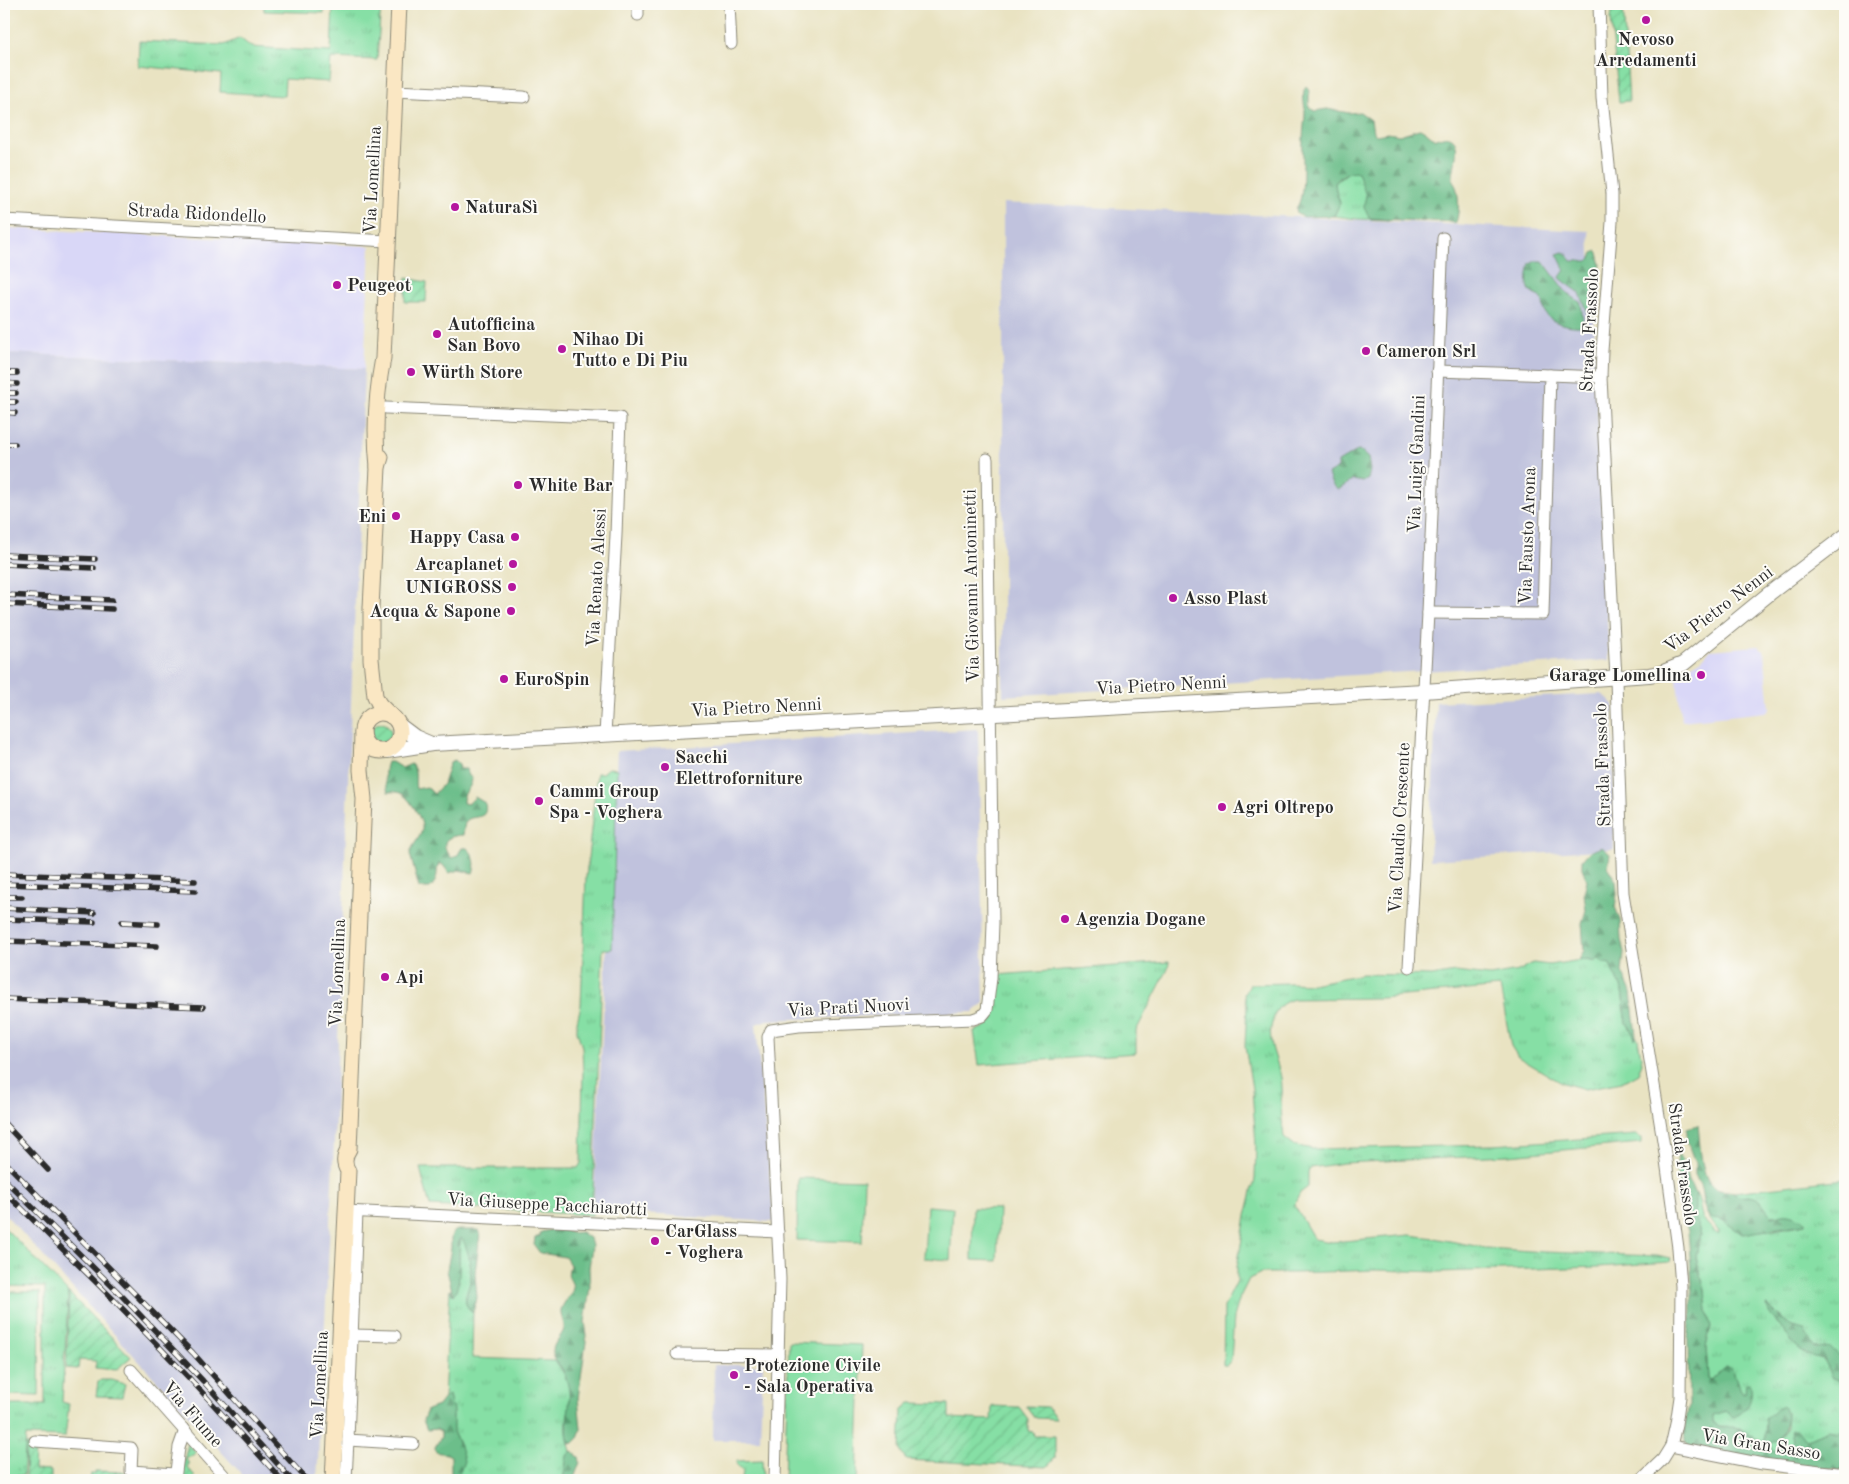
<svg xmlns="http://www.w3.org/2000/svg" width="1849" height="1484" viewBox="0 0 1849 1484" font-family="'Old Standard TT',serif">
	<defs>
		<pattern id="grass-tufts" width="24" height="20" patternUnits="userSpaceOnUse" patternTransform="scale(1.25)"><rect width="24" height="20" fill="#86dfa5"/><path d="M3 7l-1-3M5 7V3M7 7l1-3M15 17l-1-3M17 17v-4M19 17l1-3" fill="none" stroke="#74c08e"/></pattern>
		<pattern id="forest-firs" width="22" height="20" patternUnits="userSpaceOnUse" patternTransform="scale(1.25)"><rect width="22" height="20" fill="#6cbe8a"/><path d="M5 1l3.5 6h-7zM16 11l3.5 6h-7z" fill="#599b71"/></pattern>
		<pattern id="garden-furrows" width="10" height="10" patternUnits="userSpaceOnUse" patternTransform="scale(1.25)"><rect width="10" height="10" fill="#86dfa5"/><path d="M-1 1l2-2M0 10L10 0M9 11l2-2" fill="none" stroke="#74c08e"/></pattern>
	</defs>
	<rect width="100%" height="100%" fill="#fdfcf7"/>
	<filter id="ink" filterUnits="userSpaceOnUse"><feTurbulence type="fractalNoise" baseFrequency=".02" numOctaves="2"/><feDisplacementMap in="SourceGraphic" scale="10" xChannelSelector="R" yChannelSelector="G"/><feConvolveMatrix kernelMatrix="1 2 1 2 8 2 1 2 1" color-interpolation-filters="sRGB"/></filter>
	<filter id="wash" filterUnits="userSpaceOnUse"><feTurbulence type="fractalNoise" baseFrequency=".0096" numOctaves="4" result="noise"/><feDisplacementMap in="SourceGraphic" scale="20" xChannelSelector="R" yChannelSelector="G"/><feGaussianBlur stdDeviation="1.12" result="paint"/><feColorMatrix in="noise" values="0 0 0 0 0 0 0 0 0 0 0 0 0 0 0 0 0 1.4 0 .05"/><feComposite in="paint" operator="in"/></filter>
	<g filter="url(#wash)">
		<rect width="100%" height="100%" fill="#e9e3c2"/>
		<g fill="#d9d7f7">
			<polygon points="4,228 370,246 364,369 4,353"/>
			<polygon points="1758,646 1764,650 1770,708 1766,712 1682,721 1676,675 1702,659 1710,650"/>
		</g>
		<g fill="#c0c2dd">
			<polygon points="1003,203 1589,231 1609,660 1003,696"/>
			<polygon points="4,353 364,369 334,1143 317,1480 247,1480 4,1213"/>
			<polygon points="1602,694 1613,704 1614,849 1430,860 1436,702"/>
			<polygon points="978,729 984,1003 973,1012 767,1020 756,1024 774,1222 593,1211 617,751"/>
			<polygon points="714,1365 763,1365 760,1440 713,1440"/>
		</g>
		<g fill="url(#grass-tufts)" stroke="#588568">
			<polygon points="137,4 198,4 198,9 137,6"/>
			<polygon points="264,4 324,4 324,13 264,11"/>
			<polygon points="333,4 381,4 377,60 331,58 329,82 285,79 284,96 220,92 221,74 138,66 139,41 224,45 240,38 251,47 331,52"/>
			<path d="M 1354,171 L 1358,172 C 1361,178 1365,188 1366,195 C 1368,204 1366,210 1370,218 L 1389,220 L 1357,219 L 1334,216 L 1340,203 L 1336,191 L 1335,183 L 1347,173 Z"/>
			<polygon points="609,768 617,769 612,949 603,949 592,1215 430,1206 420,1168 578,1168 581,1163 583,1071 582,1047 577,1031 577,1022 581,1005 586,877 597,773 603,773"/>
			<path d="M 1598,958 L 1610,964 L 1621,985 L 1627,1023 L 1633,1033 L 1635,1038 L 1636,1036 L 1638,1039 L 1642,1063 L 1638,1073 L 1622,1082 L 1585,1089 L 1560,1082 L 1518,1057 L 1511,1046 L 1500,987 L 1382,998 L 1294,999 C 1281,1003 1277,1007 1273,1020 C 1264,1045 1282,1063 1282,1088 C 1283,1093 1281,1098 1281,1103 C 1281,1115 1283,1127 1284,1138 L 1293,1145 L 1312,1149 L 1493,1145 L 1636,1135 L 1641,1138 L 1641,1143 L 1509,1155 L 1343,1163 L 1311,1168 L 1308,1172 L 1308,1187 L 1300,1193 L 1294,1205 L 1314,1239 L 1332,1242 L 1410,1235 L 1434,1238 L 1486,1248 L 1544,1252 L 1657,1256 L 1671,1259 L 1670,1262 L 1598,1267 L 1438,1272 L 1377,1270 L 1295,1273 L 1261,1273 L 1249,1279 L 1240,1297 L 1234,1317 L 1231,1360 L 1227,1365 L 1223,1365 L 1224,1307 L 1237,1281 L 1237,1267 L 1246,1216 L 1255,1179 L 1256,1145 L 1252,1089 L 1245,1045 L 1247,1006 L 1244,994 L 1250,984 L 1290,983 L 1312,984 L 1362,974 L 1432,976 L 1455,972 L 1490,976 L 1518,971 L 1533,963 L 1550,965 L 1587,959 L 1594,961 Z"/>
			<polygon points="1169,962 1168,969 1136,1031 1136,1053 979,1065 974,1031 983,1028 993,1020 997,975"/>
			<path d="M 1845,1179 L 1845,1360 L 1829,1347 L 1814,1348 L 1802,1330 L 1792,1327 L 1769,1307 L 1777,1324 L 1782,1328 L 1791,1341 L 1805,1354 L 1823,1359 L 1832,1378 L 1845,1382 L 1845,1430 L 1837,1432 L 1828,1430 L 1807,1439 L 1791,1430 L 1792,1444 L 1790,1449 L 1772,1451 L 1770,1447 L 1771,1443 L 1779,1440 L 1786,1427 L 1787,1413 L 1780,1408 L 1776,1409 L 1766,1417 L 1765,1439 L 1763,1441 L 1752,1437 L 1740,1428 L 1718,1427 L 1712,1420 L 1713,1415 L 1726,1411 L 1731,1416 C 1746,1416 1751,1398 1751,1386 L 1749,1383 L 1745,1394 L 1743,1394 C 1734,1383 1738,1375 1727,1366 L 1711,1380 L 1708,1378 L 1706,1347 L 1711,1327 L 1707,1312 L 1705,1290 L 1696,1257 L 1698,1245 L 1701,1235 L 1695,1217 L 1694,1192 C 1701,1197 1699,1210 1703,1218 C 1707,1225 1712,1228 1717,1234 L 1719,1233 C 1717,1228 1713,1224 1710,1219 C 1704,1211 1702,1201 1702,1191 L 1707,1209 L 1711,1218 L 1721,1219 L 1745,1234 L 1755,1231 L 1774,1230 L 1805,1224 L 1779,1216 L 1772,1216 L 1749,1196 L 1738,1197 L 1733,1193 L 1734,1192 Z"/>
			<polygon points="4,1227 67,1291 68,1299 62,1402 69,1404 65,1437 26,1436 23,1476 4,1475 4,1405 45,1405 45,1287 4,1286"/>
			<path d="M 461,1238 L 465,1241 C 468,1251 472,1266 471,1277 C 470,1290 458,1302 473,1312 L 472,1358 L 555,1361 C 566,1373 571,1388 570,1404 C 569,1410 567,1415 567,1420 C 566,1431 568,1441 571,1451 L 567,1456 L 563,1480 L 457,1480 L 460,1446 L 453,1432 L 452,1427 L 453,1416 L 449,1396 L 444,1398 L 450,1289 L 452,1294 C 463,1276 456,1258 461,1238 Z"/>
			<polygon points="762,1460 763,1480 742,1480 743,1471 736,1464 737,1461"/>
		</g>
		<g fill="url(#forest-firs)" stroke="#4c745a">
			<path d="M 1306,86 L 1309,91 L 1309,107 L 1315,111 L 1327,109 L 1349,113 L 1360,112 L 1371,120 L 1373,132 L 1376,135 L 1388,133 L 1399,135 L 1419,129 L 1424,130 L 1435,139 C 1441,138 1447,134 1453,139 C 1461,146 1452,171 1453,180 C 1454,184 1457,187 1457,191 C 1459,200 1459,214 1456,222 L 1454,223 C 1444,220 1440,222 1430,221 C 1410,220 1389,220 1370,218 L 1364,208 L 1364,204 L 1366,196 L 1358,172 C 1349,169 1340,177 1335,183 L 1336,191 L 1340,203 L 1334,216 L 1304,217 L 1297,214 L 1296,208 C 1306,198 1302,154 1303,139 C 1303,130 1305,121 1305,112 C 1305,104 1301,93 1306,86 Z"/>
			<polygon points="1597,251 1598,253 1601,265 1597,278 1600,297 1599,312 1594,316 1588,313 1580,293 1561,279 1560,277 1565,270 1557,254 1563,252 1567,254 1572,261 1588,261 1591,258 1593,253"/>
			<path d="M 1534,261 L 1543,261 L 1566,292 L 1581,303 L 1583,321 L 1582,326 C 1572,327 1551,324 1546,314 C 1543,310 1544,304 1542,299 C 1540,295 1535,296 1532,293 C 1525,287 1528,271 1530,263 Z"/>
			<polygon points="1359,450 1368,458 1370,470 1368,479 1363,482 1353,480 1338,490 1332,485 1328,474 1338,468 1338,462"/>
			<path d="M 455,760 L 459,764 L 460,769 L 466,769 L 468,775 L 472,778 C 472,789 462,792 463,803 L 468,804 L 475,797 L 485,803 C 489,824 470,812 465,823 C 464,826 464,831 463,835 C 444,836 439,844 452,858 L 457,856 L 462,848 L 467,848 C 474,854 477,864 473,873 L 459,870 L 449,873 L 443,865 L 439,863 C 435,873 440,878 430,888 L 419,888 L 410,854 C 412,844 421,838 422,829 C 424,821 408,795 400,793 C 396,791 392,792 388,792 C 385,782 383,772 387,762 L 392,762 L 402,768 L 411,764 C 418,772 414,780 416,789 L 427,787 L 434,794 L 443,784 L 450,762 Z"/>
			<polygon points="1602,847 1610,854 1608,868 1616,881 1617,894 1615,907 1620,920 1621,940 1624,952 1622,972 1631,992 1636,1036 1635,1039 1633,1033 1627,1023 1621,985 1614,975 1610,964 1604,963 1598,958 1594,961 1589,959 1579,960 1584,951 1582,923 1586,910 1584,893 1587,880 1582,868 1582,860 1589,852"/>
			<path d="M 1698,1125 C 1700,1140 1700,1180 1715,1188 C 1721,1192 1728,1190 1734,1192 L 1733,1193 C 1742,1200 1750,1193 1758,1199 C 1763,1203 1766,1211 1772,1216 L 1777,1216 C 1786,1211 1797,1215 1805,1222 L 1805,1224 L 1742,1234 L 1721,1219 L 1711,1218 L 1706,1209 L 1700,1185 L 1695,1175 L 1695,1163 L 1687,1141 L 1687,1128 Z"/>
			<path d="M 1678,1154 L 1682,1160 L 1687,1176 L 1695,1194 L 1695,1217 L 1701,1235 L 1698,1245 L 1696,1257 L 1705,1291 L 1707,1311 L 1711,1327 L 1706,1347 L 1708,1378 L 1711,1380 L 1725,1367 L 1729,1367 C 1737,1374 1736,1385 1743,1394 L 1745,1393 L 1746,1383 L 1750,1384 C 1755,1396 1746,1414 1733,1417 L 1726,1411 L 1713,1415 L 1713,1422 L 1720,1428 C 1726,1428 1732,1426 1737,1428 C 1746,1430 1753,1439 1763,1441 L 1765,1439 L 1766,1417 L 1776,1409 L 1784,1406 C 1791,1418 1783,1429 1779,1440 L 1771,1443 L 1771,1449 C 1776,1453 1784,1449 1790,1449 L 1792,1441 L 1790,1430 L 1796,1430 L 1807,1439 L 1828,1430 L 1837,1432 L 1845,1430 L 1845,1471 L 1793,1465 L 1779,1460 L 1770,1462 L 1689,1447 L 1685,1441 L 1684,1430 L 1689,1405 L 1688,1338 L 1692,1312 L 1692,1282 L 1688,1231 L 1681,1210 L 1681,1193 L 1676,1170 Z"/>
			<path d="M 556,1229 L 561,1229 L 571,1233 L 581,1232 L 590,1239 L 592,1246 L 589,1268 L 590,1286 L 585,1322 L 587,1335 L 578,1398 L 581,1429 L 578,1439 L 574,1443 L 569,1444 C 564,1425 571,1409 569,1391 C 568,1384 566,1375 562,1369 C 558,1363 554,1360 553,1353 C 552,1343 562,1337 564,1329 C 565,1323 560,1316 561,1310 C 563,1302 574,1292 573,1287 C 570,1275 566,1280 570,1265 L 565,1257 L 540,1253 L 534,1245 L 535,1238 L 540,1236 L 541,1232 Z"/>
			<path d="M 458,1230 L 479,1230 L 480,1233 L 475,1273 L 477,1298 L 473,1312 C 458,1302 471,1289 471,1276 C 472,1268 467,1243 461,1238 C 456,1254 464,1282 453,1295 L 447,1270 L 451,1248 L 451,1237 L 453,1232 Z"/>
			<path d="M 1766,1306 L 1769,1307 L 1792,1327 L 1804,1330 L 1814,1348 L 1829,1347 L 1845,1360 L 1845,1382 L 1832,1378 L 1823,1359 C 1817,1357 1812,1357 1807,1355 C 1798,1351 1770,1316 1766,1306 Z"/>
			<polygon points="449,1395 453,1411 453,1432 460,1446 463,1456 464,1461 457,1480 451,1480 451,1456 447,1454 436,1452 435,1447 441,1437 441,1432 437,1429 427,1430 423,1420 427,1410 438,1406 444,1398"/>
			<polygon points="571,1451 579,1457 580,1462 574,1478 576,1480 563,1480 567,1456"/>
		</g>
		<g fill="url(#garden-furrows)" stroke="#588568">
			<polygon points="1617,4 1623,4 1629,101 1619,102 1611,19 1612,11"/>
			<polygon points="406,278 427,282 426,302 405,302"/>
			<circle cx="381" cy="733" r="10"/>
			<polygon points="68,1292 131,1357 116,1370 95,1368 96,1361 79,1360 78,1369 66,1368 69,1298"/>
			<polygon points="101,1380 112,1380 125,1384 122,1397 96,1396 98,1382"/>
			<polygon points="910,1403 949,1404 949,1418 991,1420 992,1406 1019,1407 1028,1419 1028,1431 1033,1432 1034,1436 1055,1436 1055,1458 1047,1467 906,1460 900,1449 902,1410"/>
			<polygon points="1026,1406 1047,1407 1055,1416 1056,1419 1035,1418"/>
			<polygon points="188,1443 196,1453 186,1459 189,1464 187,1467 195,1476 191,1480 180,1480"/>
			<polygon points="26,1445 52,1446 52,1452 35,1451 34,1470 51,1471 51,1480 25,1480"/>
			<polygon points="95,1471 126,1472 125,1480 90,1480 91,1474 95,1474"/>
		</g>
		<g fill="#86dfa5" stroke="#588568">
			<polygon points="798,1178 864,1180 862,1242 797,1240"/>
			<polygon points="927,1206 953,1208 950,1260 924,1258"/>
			<polygon points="973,1208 999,1209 997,1261 972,1260"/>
			<polygon points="4,1292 40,1292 39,1396 4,1395"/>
			<polygon points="789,1342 862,1345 857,1480 784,1480"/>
		</g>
	</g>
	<g filter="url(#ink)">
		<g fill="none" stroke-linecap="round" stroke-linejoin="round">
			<g stroke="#8a8776" stroke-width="13">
				<g id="minor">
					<polyline points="729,4 731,44"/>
					<polyline points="1599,4 1602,98 1612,194 1612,222 1602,351 1601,377 1616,679 1623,893 1665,1153 1678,1248 1681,1286 1680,1397 1676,1424 1671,1446 1663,1459 1641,1480"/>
					<polyline points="638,15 638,4"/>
					<polyline points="395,91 524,97"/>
					<polyline points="4,220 388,241"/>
					<polyline points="1550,375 1601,377"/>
					<polyline points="386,408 620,418 616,535 605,735"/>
					<polyline points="1428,613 1543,614 1550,375 1437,371"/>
					<polyline points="1409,967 1428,613 1443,238"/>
					<polyline points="345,1211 778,1232"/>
					<polyline points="357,1212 348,1440 413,1444"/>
					<polyline points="352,1335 395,1336"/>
					<polyline points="677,1354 778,1355"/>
					<polyline points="131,1370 228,1480"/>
					<polyline points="35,1441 131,1448 132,1450 131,1471 175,1474"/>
					<polyline points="1671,1446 1763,1464 1845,1474"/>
					<polyline points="175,1480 179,1447 185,1430"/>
					<polyline points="346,1480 348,1440"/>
					<polyline points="775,1480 780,1279 768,1037 771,1030 799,1026 973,1019 982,1016 987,1010 991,978 993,923 987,459"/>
				</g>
			</g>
			<g stroke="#8a8776" stroke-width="16">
				<g id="tertiary">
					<polyline points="399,725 415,737 429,743"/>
					<polyline points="387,751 432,744 1424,691 1649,675 1661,673 1683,664 1770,593 1845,536"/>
				</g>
			</g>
			<g stroke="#8a8776" stroke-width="17">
				<g id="secondary">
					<polyline points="381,457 378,467 371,608 371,659 375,696 379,704 391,716"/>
					<path d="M 378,467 C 374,430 376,395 383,358 L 399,4"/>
					<circle cx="381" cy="732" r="19"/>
					<path d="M 333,1480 L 348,1171 C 343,1163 344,1156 349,1149 L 364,799 L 361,770 L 362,733"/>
				</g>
			</g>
			<use href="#minor" stroke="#fff" stroke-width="11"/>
			<use href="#tertiary" stroke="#fff" stroke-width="14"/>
			<use href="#secondary" stroke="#fae7c3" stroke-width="15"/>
			<g stroke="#2b2b2b" stroke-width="5.5">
				<g id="rail">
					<polyline points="4,373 17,373"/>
					<polyline points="4,383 17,384"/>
					<polyline points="4,393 16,393"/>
					<polyline points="4,402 16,402"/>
					<polyline points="4,412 15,413"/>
					<polyline points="4,444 15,444"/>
					<polyline points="4,555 95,559"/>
					<polyline points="4,564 94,568"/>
					<polyline points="4,595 112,600"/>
					<polyline points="4,604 112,609"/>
					<polyline points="4,874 195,881"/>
					<polyline points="4,884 195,891"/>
					<polyline points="4,897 22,897"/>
					<polyline points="4,908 94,913"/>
					<polyline points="4,919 94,922"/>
					<polyline points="122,922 158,924"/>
					<polyline points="4,941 157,946"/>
					<polyline points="4,999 203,1007"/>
					<polyline points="4,1123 48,1170"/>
					<polyline points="4,1161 193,1353 307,1480"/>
					<polyline points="4,1179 122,1296 203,1381 292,1480"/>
					<polyline points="4,1191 117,1303 191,1380 282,1480"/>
				</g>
			</g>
			<use href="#rail" stroke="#fdfcf7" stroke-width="4" stroke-dasharray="11" stroke-linecap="butt"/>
		</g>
	</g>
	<g fill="#b5179e" stroke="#fdfcf7" stroke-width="2">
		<circle cx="1646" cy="20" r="5"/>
		<circle cx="455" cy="207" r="5"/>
		<circle cx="337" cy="285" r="5"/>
		<circle cx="437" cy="334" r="5"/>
		<circle cx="562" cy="349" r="5"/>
		<circle cx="1366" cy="351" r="5"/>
		<circle cx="411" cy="372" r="5"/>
		<circle cx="518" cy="485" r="5"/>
		<circle cx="396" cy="516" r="5"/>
		<circle cx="515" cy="537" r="5"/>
		<circle cx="513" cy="564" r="5"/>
		<circle cx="512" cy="587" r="5"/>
		<circle cx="1173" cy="598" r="5"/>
		<circle cx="511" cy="611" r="5"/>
		<circle cx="1701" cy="675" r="5"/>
		<circle cx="504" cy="679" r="5"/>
		<circle cx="665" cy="767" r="5"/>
		<circle cx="539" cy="801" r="5"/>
		<circle cx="1222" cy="807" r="5"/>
		<circle cx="1065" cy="919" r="5"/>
		<circle cx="385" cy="977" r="5"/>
		<circle cx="655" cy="1241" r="5"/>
		<circle cx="734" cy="1375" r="5"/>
	</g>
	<g text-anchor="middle" stroke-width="4" stroke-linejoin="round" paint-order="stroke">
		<g font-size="18" font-weight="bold" fill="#2b2b2b" stroke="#fdfcf7" text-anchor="start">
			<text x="1646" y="45" text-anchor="middle">Nevoso<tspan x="1646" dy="21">Arredamenti</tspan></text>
			<text x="465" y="213">NaturaSì</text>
			<text x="347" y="291">Peugeot</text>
			<text x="447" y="330">Autofficina<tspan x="447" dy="21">San Bovo</tspan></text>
			<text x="572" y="345">Nihao Di<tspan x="572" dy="21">Tutto e Di Piu</tspan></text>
			<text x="1376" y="357">Cameron Srl</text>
			<text x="421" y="378">Würth Store</text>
			<text x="528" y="491">White Bar</text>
			<text x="386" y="522" text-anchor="end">Eni</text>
			<text x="505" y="543" text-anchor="end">Happy Casa</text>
			<text x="503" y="570" text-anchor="end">Arcaplanet</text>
			<text x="502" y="593" text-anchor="end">UNIGROSS</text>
			<text x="1183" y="604">Asso Plast</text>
			<text x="501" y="617" text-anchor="end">Acqua &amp; Sapone</text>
			<text x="1691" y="681" text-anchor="end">Garage Lomellina</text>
			<text x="514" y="685">EuroSpin</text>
			<text x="675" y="763">Sacchi<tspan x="675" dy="21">Elettroforniture</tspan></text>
			<text x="549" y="797">Cammi Group<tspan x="549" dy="21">Spa - Voghera</tspan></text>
			<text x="1232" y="813">Agri Oltrepo</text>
			<text x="1075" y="925">Agenzia Dogane</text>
			<text x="395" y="983">Api</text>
			<text x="665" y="1237">CarGlass<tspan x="665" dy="21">- Voghera</tspan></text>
			<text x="744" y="1371">Protezione Civile<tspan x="744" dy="21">- Sala Operativa</tspan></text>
		</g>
		<g font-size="18" fill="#2b2b2b" stroke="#fdfcf7">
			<text transform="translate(372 180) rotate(-87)" y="6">Via Lomellina</text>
			<text transform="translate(197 213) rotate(3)" y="6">Strada Ridondello</text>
			<text transform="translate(1589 330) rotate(-87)" y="6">Strada Frassolo</text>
			<text transform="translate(1416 464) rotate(-88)" y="6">Via Luigi Gandini</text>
			<text transform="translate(1527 536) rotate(-88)" y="6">Via Fausto Arona</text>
			<text transform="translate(596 578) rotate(-87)" y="6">Via Renato Alessi</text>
			<text transform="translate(971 586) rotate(-91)" y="6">Via Giovanni Antoninetti</text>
			<text transform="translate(1718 609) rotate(-37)" y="6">Via Pietro Nenni</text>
			<text transform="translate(1161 685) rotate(-3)" y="6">Via Pietro Nenni</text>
			<text transform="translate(756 707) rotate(-3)" y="6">Via Pietro Nenni</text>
			<text transform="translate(1602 765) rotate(-92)" y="6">Strada Frassolo</text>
			<text transform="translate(1399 828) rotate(-87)" y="6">Via Claudio Crescente</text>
			<text transform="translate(337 973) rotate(-88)" y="6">Via Lomellina</text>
			<text transform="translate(848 1007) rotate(-3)" y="6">Via Prati Nuovi</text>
			<text transform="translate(1683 1164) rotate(82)" y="6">Strada Frassolo</text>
			<text transform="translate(547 1204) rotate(3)" y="6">Via Giuseppe Pacchiarotti</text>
			<text transform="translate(319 1385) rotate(-87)" y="6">Via Lomellina</text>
			<text transform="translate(193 1414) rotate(49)" y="6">Via Fiume</text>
			<text transform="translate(1761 1444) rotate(9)" y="6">Via Gran Sasso</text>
		</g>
	</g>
	<rect width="1849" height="1484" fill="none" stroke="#fdfcf7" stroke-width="20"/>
</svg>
